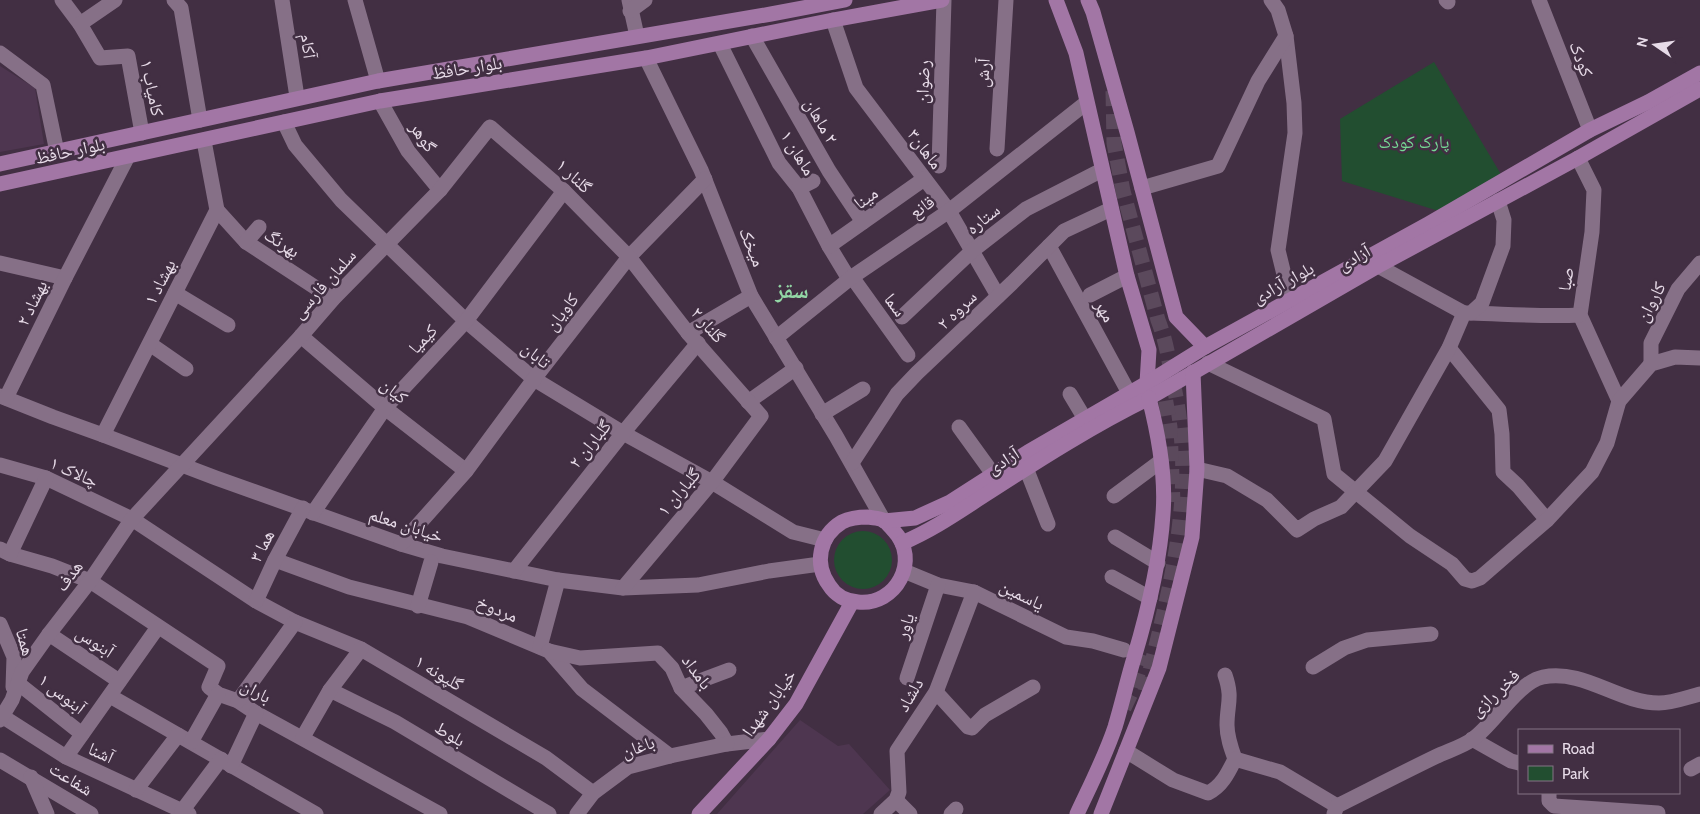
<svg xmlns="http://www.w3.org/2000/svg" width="1700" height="814" viewBox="0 0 1700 814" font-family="Cabin,'Noto Naskh Arabic',sans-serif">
	<rect width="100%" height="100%" fill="#422f43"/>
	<g fill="#4e3650">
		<polygon points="0,66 35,88 44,144 0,152"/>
		<polygon points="800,720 838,746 849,744 890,790 863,814 717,814"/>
	</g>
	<g fill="#224e30">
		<polygon points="1434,62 1502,176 1445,213 1342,181 1340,119"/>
		<circle cx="863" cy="560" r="29"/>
	</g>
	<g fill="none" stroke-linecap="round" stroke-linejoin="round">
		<g stroke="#5b495c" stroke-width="15" stroke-dasharray="15 8" stroke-linecap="butt">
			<path d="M 1113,91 L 1114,143 L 1123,191 L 1158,320 C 1167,343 1169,363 1174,387 C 1197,494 1170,588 1145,691"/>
			<polyline points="1162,378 1170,427 1173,502"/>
			<polyline points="1124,708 1133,689 1144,655"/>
		</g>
		<g stroke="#867087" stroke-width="15">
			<polyline points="62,0 80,24 100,58 128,56 142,133"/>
			<polyline points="174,0 181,8 200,120"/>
			<polyline points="282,0 297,97"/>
			<polyline points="355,0 378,81"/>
			<polyline points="629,0 637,36"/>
			<polyline points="1446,0 1448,2"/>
			<polyline points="1539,0 1590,130"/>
			<polyline points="630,11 645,0"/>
			<polyline points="833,20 856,88 949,211 998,296"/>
			<polyline points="80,24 115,0"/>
			<polyline points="752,36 829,171 863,222"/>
			<polyline points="1286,36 1294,103 1295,133 1278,250 1289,295 1293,299"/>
			<polyline points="720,44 779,163 799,188 829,246 849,279"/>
			<polyline points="0,53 43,85 57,152"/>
			<polyline points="646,58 701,170 751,296 836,436 884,521"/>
			<polyline points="380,101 408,151 440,190"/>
			<polyline points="284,122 295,145 341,200 466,321 534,379 623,433 712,482 793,532 825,540"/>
			<polyline points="997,149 1006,0"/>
			<polyline points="1578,158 1594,190 1592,232 1580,315 1619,401"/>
			<polyline points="939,166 944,0"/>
			<polyline points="799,188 813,181"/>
			<polyline points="1142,188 1218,166 1258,81 1286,36 1278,10 1271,0"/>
			<polyline points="217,210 246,242 333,299"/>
			<polyline points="246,242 259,227"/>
			<polyline points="829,246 924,179"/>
			<polyline points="1049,246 1129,393"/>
			<polyline points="0,263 65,278"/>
			<polyline points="1378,266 1464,313"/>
			<polyline points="852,277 908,355"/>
			<polyline points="175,293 228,325"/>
			<polyline points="1090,295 1127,276"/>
			<path d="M 1471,313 C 1507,314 1544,317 1580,315"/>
			<polyline points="902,317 972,251 1026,209 1102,170"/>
			<polyline points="688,333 751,296"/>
			<polyline points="301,336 385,408 466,471"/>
			<polyline points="776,338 852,277 949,211 1086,103"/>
			<polyline points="150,344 186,369"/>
			<polyline points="1449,348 1499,410 1502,434 1503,472 1518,486 1547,520"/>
			<polyline points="1208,363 1324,419 1334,474 1410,536 1452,564 1465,579 1472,581 1480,578 1547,520 1592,472 1607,443 1619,401 1651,364 1675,357 1700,358"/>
			<polyline points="1651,364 1651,343 1678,289 1700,263"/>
			<polyline points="1070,394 1085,419"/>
			<polyline points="0,396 53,417 103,435 216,478 401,544 442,556 558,580 623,588 698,585 769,571 820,564"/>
			<polyline points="6,398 65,278 127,158"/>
			<polyline points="748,402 796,368"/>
			<polyline points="822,414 863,389"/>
			<polyline points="959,427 993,474"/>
			<polyline points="103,435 217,210 204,141"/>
			<polyline points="852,463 897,394 917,373 1012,283 1064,231 1111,209"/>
			<polyline points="0,465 46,478 132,519 256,601 295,622 361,649 546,758 593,793"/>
			<polyline points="1026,468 1048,524"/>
			<polyline points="1197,469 1227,476 1267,500 1297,530 1314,519 1341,507 1385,461 1449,348 1464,313 1471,313 1482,303 1503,246 1504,220 1498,201"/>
			<polyline points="1114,496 1161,461"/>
			<polyline points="313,513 385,408 466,321 564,191"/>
			<polyline points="1115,537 1158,563"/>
			<polyline points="401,544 466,471 534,379 629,257 705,179"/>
			<polyline points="0,549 10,554 52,566 90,581 218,666 209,687 218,694 238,701 256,713 440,814"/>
			<polyline points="10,554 46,478"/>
			<polyline points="275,560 349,587 468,617 549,651 582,689 670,756"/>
			<polyline points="514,571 623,433 698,343"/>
			<polyline points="904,571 938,585 974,592 1066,637 1093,641 1124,650"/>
			<polyline points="1112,577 1150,598"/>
			<polyline points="256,601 275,560 303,508"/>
			<polyline points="418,606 431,562"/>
			<polyline points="0,624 14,657 13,687"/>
			<polyline points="49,634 119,681"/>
			<polyline points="540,647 558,580"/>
			<polyline points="549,651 580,658 658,653 672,668 681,688 706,714 721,733 727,744 769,739"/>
			<polyline points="1313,667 1344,648 1367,640 1431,634"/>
			<path d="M 1225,675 C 1233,698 1227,704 1227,725 C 1227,737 1231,748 1235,759"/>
			<polyline points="907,678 938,585"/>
			<polyline points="19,684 82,734"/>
			<polyline points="681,688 729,670"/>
			<polyline points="330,690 395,722 549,814"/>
			<polyline points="936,692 968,727 972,728 985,715 1033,687"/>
			<polyline points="110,696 316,814"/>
			<polyline points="238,701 295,622"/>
			<polyline points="2,716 66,757 189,814"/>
			<polyline points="0,720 12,700 22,672 49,634 90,581 132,519 301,336 333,299 440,190 490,127 564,191 629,257 688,333 761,416 712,482 623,588"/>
			<polyline points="303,737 330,690 361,649"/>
			<polyline points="1472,739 1511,761 1519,763"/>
			<polyline points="191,742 218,694"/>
			<path d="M 1126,751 L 1173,780 L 1208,793 C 1222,786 1228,773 1235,759 L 1280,772 L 1337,806"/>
			<polyline points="66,757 158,627"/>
			<polyline points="0,760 91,814"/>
			<polyline points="231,766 256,713"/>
			<polyline points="1691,769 1700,764"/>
			<polyline points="31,777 47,814"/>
			<polyline points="136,790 178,735"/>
			<polyline points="1549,793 1549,801 1554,806 1658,813"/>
			<polyline points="896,800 910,814"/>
			<polyline points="182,811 221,759"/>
			<polyline points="577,814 593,793 628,767 670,756 727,744"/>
			<polyline points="881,814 896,800 899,792 897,751 936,692 974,592"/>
			<polyline points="951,814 956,809"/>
			<path d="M 1334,814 L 1337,806 C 1369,790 1402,773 1435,757 C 1447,751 1462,747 1473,739 C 1494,724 1518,682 1543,677 C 1585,669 1618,703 1659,703 C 1672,703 1688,697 1700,694"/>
		</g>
		<g stroke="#a276a5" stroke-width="15">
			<polyline points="1056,0 1076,53 1127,276 1149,350 1147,383"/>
			<polyline points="1088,0 1093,12 1127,132 1176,317 1205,347"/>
			<polyline points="0,164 378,81 771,14 845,0"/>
			<polyline points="0,184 380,101 646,58 833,20 942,0"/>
			<path d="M 868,517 C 872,518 879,518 883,520 C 887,522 891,528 894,531 C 921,560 896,606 858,602 C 846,601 835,595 829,585 C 814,564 819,536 842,522 C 850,518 859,517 868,517 Z"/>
			<polyline points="884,521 915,518 950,502 1028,452 1147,383 1205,347 1428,224 1590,130 1648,102 1700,73"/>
			<path d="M 902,543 C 935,529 961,510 991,491 C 1042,458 1094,425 1149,398 L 1378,266 L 1578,158 L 1700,89"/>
			<polyline points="699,814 769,739 796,704 852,602"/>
			<path d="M 1077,814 C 1090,786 1105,757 1115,727 C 1122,704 1127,681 1134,658 C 1148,611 1160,563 1163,514 C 1166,477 1158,433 1149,398"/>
			<polyline points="1101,814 1159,668 1192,537 1197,469 1193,372"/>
		</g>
	</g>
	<g text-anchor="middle" stroke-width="5" stroke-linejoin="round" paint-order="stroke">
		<g font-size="18" fill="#e7dbe8" stroke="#422f43">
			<text transform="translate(308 46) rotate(82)" y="6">آکام</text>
			<text transform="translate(1581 59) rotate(69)" y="6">کودک</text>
			<text transform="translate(467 68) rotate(-9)" y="6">بلوار حافظ</text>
			<text transform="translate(983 73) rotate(-87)" y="6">آرش</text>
			<text transform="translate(923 82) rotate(-88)" y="6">رضوان</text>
			<text transform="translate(152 88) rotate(78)" y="6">کامیاب ۱</text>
			<text transform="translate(821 121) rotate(60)" y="6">٢ ماهان</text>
			<text transform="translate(423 137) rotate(56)" y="6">گوهر</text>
			<text transform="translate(925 149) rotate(53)" y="6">ماهان۳</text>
			<text transform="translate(70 151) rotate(-12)" y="6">بلوار حافظ</text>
			<text transform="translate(798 153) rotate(58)" y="6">ماهان ۱</text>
			<text transform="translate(574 176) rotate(43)" y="6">گلنار ۱</text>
			<text transform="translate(866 198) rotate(-36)" y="6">مینا</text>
			<text transform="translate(922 207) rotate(-34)" y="6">قانع</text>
			<text transform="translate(983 219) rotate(-38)" y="6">ستاره</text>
			<text transform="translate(282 243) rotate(33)" y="6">بهرنگ</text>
			<text transform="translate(752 247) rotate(68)" y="6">میخک</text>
			<text transform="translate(1354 258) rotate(-29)" y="6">آزادی</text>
			<text transform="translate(1566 279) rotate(-82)" y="6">صبا</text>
			<text transform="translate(160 282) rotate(-63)" y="6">بهشاد ۱</text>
			<text transform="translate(1283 283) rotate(-29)" y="6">بلوار آزادی</text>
			<text transform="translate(324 284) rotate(-48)" y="6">سلمان فارسی</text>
			<text transform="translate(1651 302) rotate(-62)" y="6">کاروان</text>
			<text transform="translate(32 303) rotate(-64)" y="6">بهشاد ۲</text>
			<text transform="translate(895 305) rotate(54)" y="6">سما</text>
			<text transform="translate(957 310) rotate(-44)" y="6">سروه ۲</text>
			<text transform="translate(1105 311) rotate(61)" y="6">مهر</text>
			<text transform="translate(562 312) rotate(-52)" y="6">کاویان</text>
			<text transform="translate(708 325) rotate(49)" y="6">گلنار ۲</text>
			<text transform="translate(423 339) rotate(-47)" y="6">کیمیا</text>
			<text transform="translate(536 355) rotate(39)" y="6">تابان</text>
			<text transform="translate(394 391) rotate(39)" y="6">کیان</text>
			<text transform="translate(590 444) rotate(-51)" y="6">گلباران ۲</text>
			<text transform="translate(1003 461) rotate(-32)" y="6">آزادی</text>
			<text transform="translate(74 472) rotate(24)" y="6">چالاک ۱</text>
			<text transform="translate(679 492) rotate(-50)" y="6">گلباران ۱</text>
			<text transform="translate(406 525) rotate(18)" y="6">خیابان معلم</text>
			<text transform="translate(262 546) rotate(-63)" y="6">هما ۳</text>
			<text transform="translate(69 576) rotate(-53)" y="6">هدف</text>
			<text transform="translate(1022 595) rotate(26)" y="6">یاسمین</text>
			<text transform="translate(497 609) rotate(22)" y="6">مردوخ</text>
			<text transform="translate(905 626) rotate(-72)" y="6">یاور</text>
			<text transform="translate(25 642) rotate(74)" y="6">همتا</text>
			<text transform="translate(95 642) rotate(34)" y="6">آبنوس</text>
			<text transform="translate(697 672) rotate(54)" y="6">بامداد</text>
			<text transform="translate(439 673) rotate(31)" y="6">گلپونه ۱</text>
			<text transform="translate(256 691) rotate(28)" y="6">باران</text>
			<text transform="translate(1495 693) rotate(-43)" y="6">فخر رازی</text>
			<text transform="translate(62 694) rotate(38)" y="6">آبنوس ۱</text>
			<text transform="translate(910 695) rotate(-60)" y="6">دلشاد</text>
			<text transform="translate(769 703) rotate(-54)" y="6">خیابان شهدا</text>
			<text transform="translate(450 734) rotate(31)" y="6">بلوط</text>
			<text transform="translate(638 747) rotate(-19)" y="6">باغان</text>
			<text transform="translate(101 753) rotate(25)" y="6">آشنا</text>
			<text transform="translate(71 779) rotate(32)" y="6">شفاعت</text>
		</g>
		<g font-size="18" fill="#76da95" stroke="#422f43">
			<text x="1414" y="148">پارک کودک</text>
		</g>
		<g font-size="22" font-weight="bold" fill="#93d8a6" stroke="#422f43">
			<text x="792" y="298">سقز</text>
		</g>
	</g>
	<rect x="1518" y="729" width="162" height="65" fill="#422f43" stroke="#847485"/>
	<rect x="1528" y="745" width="25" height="8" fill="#a276a5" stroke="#847485"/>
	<text x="1562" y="754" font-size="15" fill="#e7dbe8">Road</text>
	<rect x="1528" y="766" width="25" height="15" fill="#224e30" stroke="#847485"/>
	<text x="1562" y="779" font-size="15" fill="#e7dbe8">Park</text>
	<g transform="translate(1655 45) rotate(283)" stroke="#422f43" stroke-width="4" paint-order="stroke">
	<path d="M0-4L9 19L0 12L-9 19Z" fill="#e7dbe8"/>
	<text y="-8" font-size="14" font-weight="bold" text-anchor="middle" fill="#e7dbe8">N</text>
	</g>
</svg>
